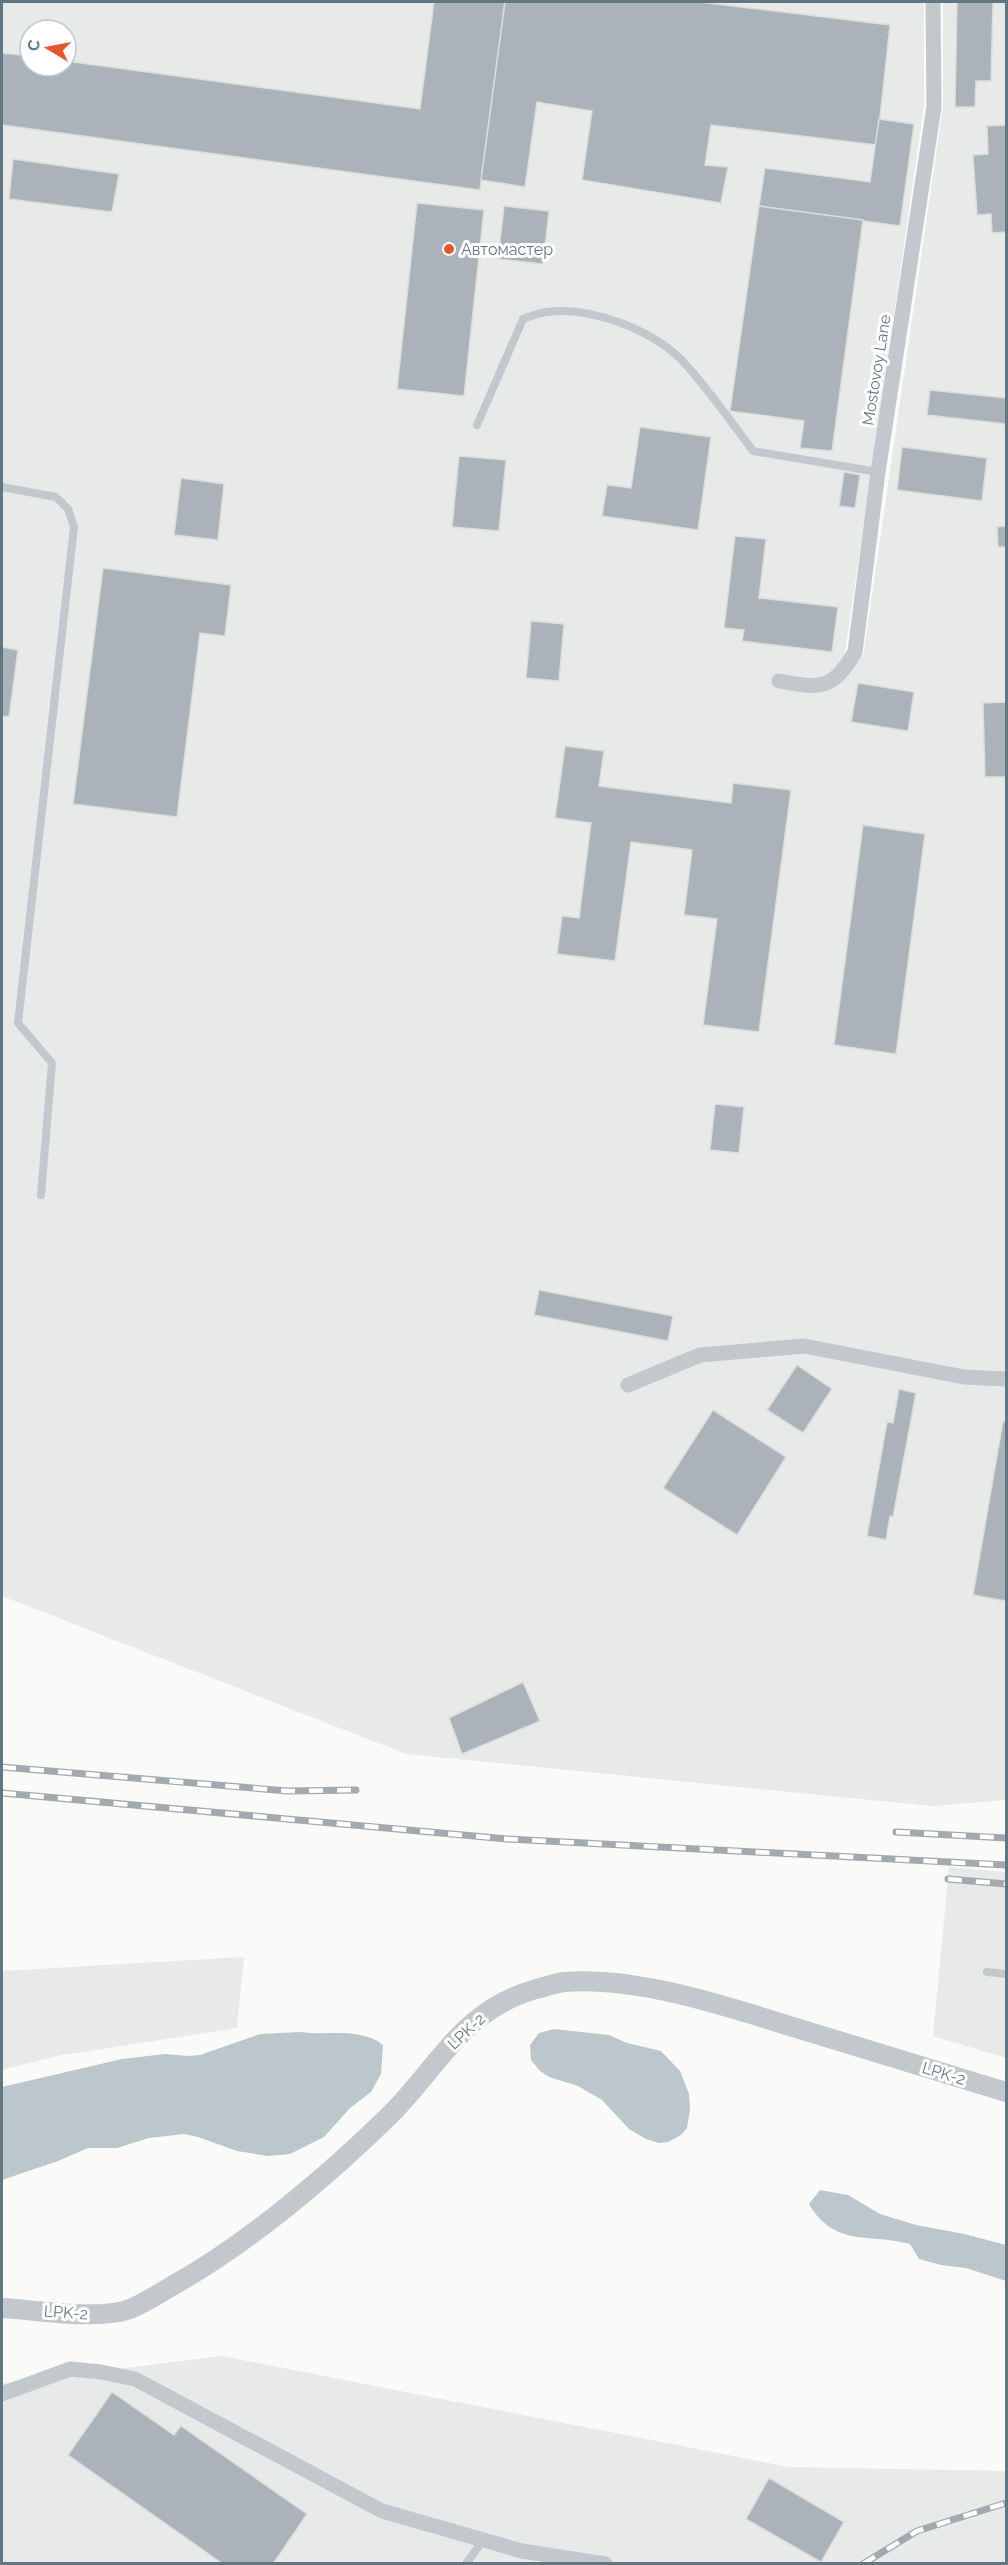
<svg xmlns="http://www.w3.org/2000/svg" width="1008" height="2565" viewBox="0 0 1008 2565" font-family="Raleway,sans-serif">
	<rect width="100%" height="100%" fill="#fafaf8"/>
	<g fill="#e8e9e9" fill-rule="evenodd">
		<path d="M 2,2 L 924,2 L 924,106 L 845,653 L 863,657 L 943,106 L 943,2 L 1006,2 L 1006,1800 L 932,1806 L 406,1754 L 2,1596 ZM 30,30 L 66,30 L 66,66 L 30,66 Z"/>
		<polygon points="949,1867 1006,1872 1006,2058 933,2036"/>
		<polygon points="244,1957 237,2028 57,2056 2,2070 2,1971"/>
		<polygon points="222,2356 789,2467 1006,2471 1006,2563 2,2563 2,2383"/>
	</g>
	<g fill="#bbc7cb">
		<polygon points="554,2029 609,2035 627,2043 661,2051 680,2071 689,2094 690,2109 687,2128 681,2135 668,2142 659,2143 646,2139 629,2129 602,2100 578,2086 549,2077 540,2071 531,2060 530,2045 539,2033"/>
		<path d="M 300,2032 C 327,2036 361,2027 383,2045 L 381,2074 L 371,2092 L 350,2108 L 324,2137 L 290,2154 L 268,2156 L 237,2151 L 198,2137 L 184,2134 L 149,2138 L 117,2148 L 88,2148 L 58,2161 L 2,2180 L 2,2087 L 122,2059 L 165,2054 L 188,2056 L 200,2055 L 260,2034 Z"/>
		<path d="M 820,2190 L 848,2195 L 880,2214 L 916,2225 L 964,2234 L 1006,2245 L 1006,2281 L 966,2268 L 941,2265 L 919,2259 L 910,2244 C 870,2233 835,2248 809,2204 Z"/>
	</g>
	<g fill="#aab3b9" stroke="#dcdcda" stroke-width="1.5">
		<polygon points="434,2 505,2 480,190 2,125 2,53 30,56 30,66 66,66 66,61 420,109"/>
		<polygon points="505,2 700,2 890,25 877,145 711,125 705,165 728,167 721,203 582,180 592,111 537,102 525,187 481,180"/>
		<polygon points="957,2 993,2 991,81 976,81 975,107 955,107"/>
		<polygon points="879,119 914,124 900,226 759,206 765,168 870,182"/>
		<polygon points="1006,125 1006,232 992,233 991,214 977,215 973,155 988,154 987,126"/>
		<polygon points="13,159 119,174 112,212 9,199"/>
		<polygon points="417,203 484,210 464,396 397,389"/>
		<polygon points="504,206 549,211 543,264 498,259"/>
		<polygon points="759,206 863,220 832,451 800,448 804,421 730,411"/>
		<polygon points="930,390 1006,398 1006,424 927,415"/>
		<polygon points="640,427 711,437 698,530 602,516 607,485 631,488"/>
		<polygon points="902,447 987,458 982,501 897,490"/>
		<polygon points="459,456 506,460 499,531 452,527"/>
		<polygon points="844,472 860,475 855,508 839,506"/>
		<polygon points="181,478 224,484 218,540 174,535"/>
		<polygon points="1006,526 1006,547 998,547 997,527"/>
		<polygon points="735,536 766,539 759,598 838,607 832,652 742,641 744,630 724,628"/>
		<polygon points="103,568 231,585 225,636 200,633 177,817 73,804"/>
		<polygon points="531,621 564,624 559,681 526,678"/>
		<polygon points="2,647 18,650 9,717 2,716"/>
		<polygon points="858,683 914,692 908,731 851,722"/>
		<polygon points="1006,702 1006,777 985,777 983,703"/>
		<polygon points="565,746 604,751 599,786 731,803 733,783 791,790 759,1032 703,1025 717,919 684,915 692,850 631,842 615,961 557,954 562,916 579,918 591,823 555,818"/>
		<polygon points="863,825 925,834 896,1054 834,1045"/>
		<polygon points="715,1104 744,1107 739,1153 710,1150"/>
		<polygon points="539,1290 673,1316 668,1341 534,1315"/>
		<polygon points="797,1365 832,1389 803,1433 767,1410"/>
		<polygon points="899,1389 916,1393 893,1517 890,1516 886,1540 867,1536 887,1422 893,1423"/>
		<polygon points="713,1410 786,1457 737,1535 663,1488"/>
		<polygon points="1003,1421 1006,1422 1006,1601 973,1595"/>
		<polygon points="523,1682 540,1721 462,1754 449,1718"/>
		<polygon points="112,2392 174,2435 181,2426 307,2514 273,2564 223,2564 68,2455"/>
		<polygon points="769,2478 844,2522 821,2562 746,2519"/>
	</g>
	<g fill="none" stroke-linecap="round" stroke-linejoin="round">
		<g stroke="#c3c8cc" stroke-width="8">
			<path d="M 477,425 L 523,319 C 531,316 538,313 546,312 C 592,306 658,331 688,367 C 711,393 732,423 753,451 L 878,472"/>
			<polyline points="2,487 56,497 68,509 74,527 18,1023 52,1063 41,1195"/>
			<polyline points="987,1972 1006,1974"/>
			<polyline points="466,2564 483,2540"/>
		</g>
		<g stroke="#c3c8cc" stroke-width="15">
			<path d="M 779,681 C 821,689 832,690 855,652 L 878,472 L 934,107 L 933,2"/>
			<polyline points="628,1385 700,1355 804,1346 964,1377 1006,1379"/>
			<polyline points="2,2394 70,2369 101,2372 135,2379 382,2511 522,2551 605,2564"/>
		</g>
		<path stroke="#c3c8cc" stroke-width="20" d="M 2,2308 C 36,2310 95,2320 127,2310 C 142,2305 158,2294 172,2286 C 249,2243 329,2175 392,2113 C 441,2063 463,2010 536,1989 C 545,1987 555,1983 564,1982 C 636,1976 725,2006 793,2027 C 864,2049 935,2070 1006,2092"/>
		<g stroke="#a2aab0" stroke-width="7">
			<g id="rail">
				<polyline points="2,1767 288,1791 356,1790"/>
				<polyline points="2,1793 507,1839 1006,1865"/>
				<polyline points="896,1832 1006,1838"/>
				<polyline points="948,1879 1006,1884"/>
				<polyline points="863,2564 917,2531 1006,2503"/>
			</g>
		</g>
		<use href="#rail" stroke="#fff" stroke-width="4.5" stroke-dasharray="14" stroke-linecap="butt"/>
	</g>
	<circle fill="#e4572e" stroke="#fff" stroke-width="2" cx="449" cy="249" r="6"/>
	<g text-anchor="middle" stroke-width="6" stroke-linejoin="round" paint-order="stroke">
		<g font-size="16" fill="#657683" stroke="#fff" text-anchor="start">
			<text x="461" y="255">Автомастер</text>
		</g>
		<g font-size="16" fill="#657683" stroke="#fff">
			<text transform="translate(876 370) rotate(-81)" y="6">Mostovoy Lane</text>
			<text transform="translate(466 2031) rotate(-43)" y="6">LPK-2</text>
			<text transform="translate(944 2073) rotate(17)" y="6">LPK-2</text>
			<text transform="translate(66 2312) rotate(4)" y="6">LPK-2</text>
		</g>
	</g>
	<rect width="1008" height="2565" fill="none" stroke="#657683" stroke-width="6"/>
	<g transform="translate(48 48) rotate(280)"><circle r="28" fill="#ffffff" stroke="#c1c8cd" stroke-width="1.5"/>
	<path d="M0-4.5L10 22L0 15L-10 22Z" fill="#e4572e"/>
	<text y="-9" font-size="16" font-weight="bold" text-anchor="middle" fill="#657683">С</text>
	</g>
</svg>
